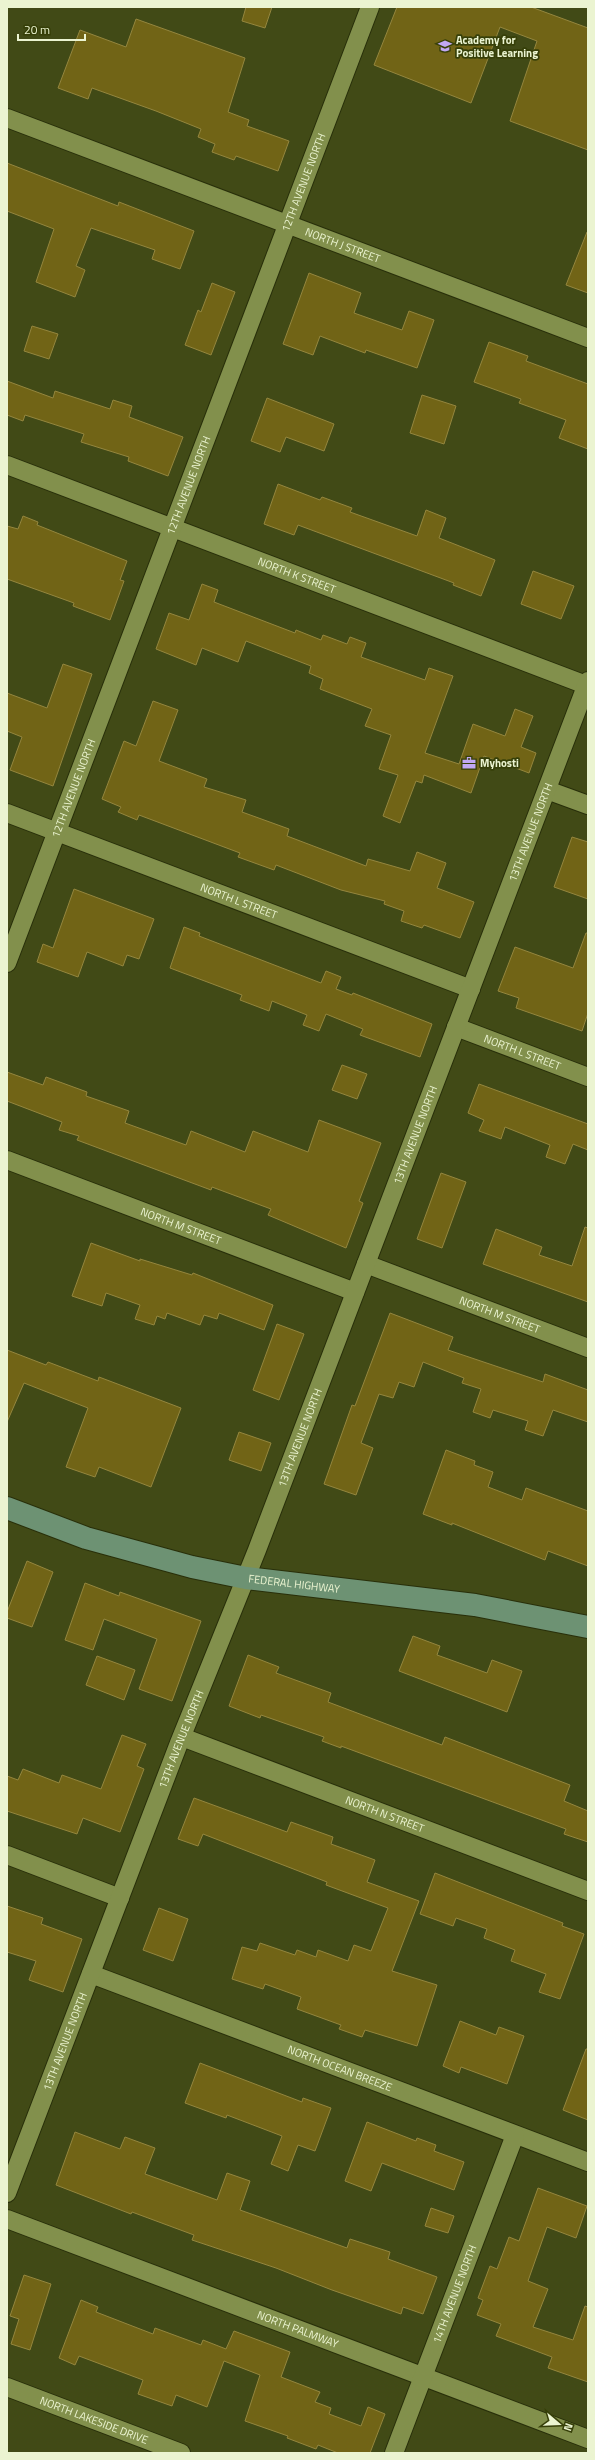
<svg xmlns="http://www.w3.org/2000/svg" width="595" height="2460" viewBox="0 0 595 2460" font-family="'Titillium Web',sans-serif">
	<rect width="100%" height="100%" fill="#414a16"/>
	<g fill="#716416" stroke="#94863e">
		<polygon points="246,7 272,7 265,28 242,21"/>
		<polygon points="397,7 531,7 588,28 588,150 510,121 537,41 500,27 471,103 374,65"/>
		<polygon points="136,19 245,58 228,112 249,120 247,126 289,141 278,171 236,156 234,160 212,152 215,144 198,137 201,129 156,111 92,88 88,99 58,88 80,30 126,47"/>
		<polygon points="7,163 118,206 119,202 194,231 180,269 152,259 155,250 91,228 76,266 85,270 75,297 36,282 54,229 7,211"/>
		<polygon points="587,232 588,232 588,293 566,285"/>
		<polygon points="309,273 361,293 354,313 402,330 409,311 434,320 417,368 366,350 365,353 320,336 313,355 283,344"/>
		<polygon points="212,283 235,292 211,355 185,345 198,310 201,312"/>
		<polygon points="32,326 58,334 49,359 24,351"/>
		<polygon points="489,342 528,356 526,361 588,384 588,449 559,438 566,420 519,403 521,399 474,382"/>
		<polygon points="7,381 53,398 55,391 110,409 113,400 132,406 129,417 183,437 168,476 128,461 129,457 81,442 84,434 25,415 23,421 7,415"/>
		<polygon points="422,395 456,406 444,444 410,433"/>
		<polygon points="267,398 334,424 324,451 286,437 280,452 251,441"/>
		<polygon points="278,484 320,500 322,497 352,508 350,512 417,536 426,510 446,518 439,538 495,560 481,596 453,585 454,583 298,525 294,535 264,524"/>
		<polygon points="23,516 38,522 37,525 127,561 120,580 124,581 110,620 73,606 74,603 7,579 7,526 18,529"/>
		<polygon points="533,571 574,586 561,619 521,604"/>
		<polygon points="202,584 218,590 214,602 295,633 296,630 321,640 323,635 347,644 350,637 366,643 361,657 425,680 429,668 453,676 425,753 459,764 473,724 505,736 515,709 533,716 521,747 536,753 529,773 484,756 471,793 424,775 422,783 416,781 400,823 383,816 398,775 379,769 391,735 365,726 372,709 320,689 323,679 309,673 311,666 246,641 238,662 202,648 196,665 156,649 169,613 189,620"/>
		<polygon points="63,664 92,674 53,786 10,770 22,737 7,731 7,693 47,708"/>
		<polygon points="153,701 178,710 159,761 207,779 204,787 246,800 242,812 289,829 287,836 366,866 368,859 410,871 417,852 446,863 437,888 474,902 460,938 424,925 422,928 401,921 404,911 384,904 385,901 341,890 276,865 274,870 238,857 240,853 139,815 137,820 118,812 121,807 102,799 124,741 136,746"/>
		<polygon points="572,837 588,842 588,899 554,887"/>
		<polygon points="74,889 154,919 139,959 127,955 123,966 87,952 78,977 37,962 43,944 53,948"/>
		<polygon points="184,927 200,933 199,936 321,983 326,971 341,977 336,989 352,995 353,993 432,1024 420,1057 360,1035 363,1029 326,1014 319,1031 303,1025 307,1015 272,1001 269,1011 240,1000 242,995 170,968"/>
		<polygon points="586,933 588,933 588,1013 582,1031 516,1008 519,998 498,991 515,947 573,968"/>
		<polygon points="342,1065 367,1074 357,1099 332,1090"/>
		<polygon points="7,1072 43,1085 46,1077 87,1092 86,1096 129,1111 125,1123 186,1145 191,1131 245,1152 253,1131 308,1152 319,1120 381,1143 359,1201 363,1203 346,1248 268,1215 271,1209 212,1187 211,1190 77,1140 79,1136 59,1130 62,1122 7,1101"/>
		<polygon points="479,1084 588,1124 588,1150 573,1144 565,1164 546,1157 550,1145 505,1127 501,1139 479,1131 484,1120 468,1113"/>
		<polygon points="441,1173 466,1182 442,1248 417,1239"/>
		<polygon points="585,1227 588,1228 588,1302 483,1264 496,1229 542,1247 539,1255 572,1266"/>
		<polygon points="91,1243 140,1261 140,1259 192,1275 193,1273 273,1305 264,1330 219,1313 217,1319 204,1315 200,1325 167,1313 165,1319 157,1316 154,1325 135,1319 140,1305 106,1293 102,1306 72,1296"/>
		<polygon points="390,1313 453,1337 448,1350 543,1382 545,1374 588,1390 588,1422 553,1410 543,1436 525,1430 528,1421 493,1410 490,1418 473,1412 481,1389 462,1383 464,1378 423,1362 414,1387 399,1382 393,1398 379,1394 361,1443 373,1448 356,1495 324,1484 352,1405 355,1406"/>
		<polygon points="277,1324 304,1334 279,1400 253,1390"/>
		<polygon points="7,1350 46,1365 48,1362 98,1381 99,1377 181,1408 151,1487 99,1467 95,1477 66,1467 88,1408 24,1383 7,1422"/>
		<polygon points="239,1432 271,1443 261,1471 229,1460"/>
		<polygon points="446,1450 475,1461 474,1465 493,1472 488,1487 522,1500 526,1488 588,1511 588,1566 548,1551 545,1560 452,1523 452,1525 423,1514"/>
		<polygon points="27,1561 53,1572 32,1627 7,1618 7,1612"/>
		<polygon points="85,1583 119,1596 120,1592 201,1621 172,1701 139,1689 157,1639 104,1619 93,1650 65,1640"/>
		<polygon points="413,1636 440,1646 437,1655 487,1673 492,1660 522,1671 507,1712 399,1671"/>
		<polygon points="248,1655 279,1667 276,1673 331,1693 328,1702 442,1745 445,1737 570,1785 564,1801 588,1811 588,1842 564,1834 566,1829 341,1746 341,1748 322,1741 324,1737 261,1715 260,1718 229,1706"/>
		<polygon points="97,1656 135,1670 124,1700 86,1685"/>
		<polygon points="122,1735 146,1744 137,1766 144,1769 120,1832 83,1818 77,1834 7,1811 7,1776 18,1780 23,1769 59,1783 62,1775 101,1789"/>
		<polygon points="194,1798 287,1832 291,1822 333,1837 331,1844 375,1860 367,1882 419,1901 392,1971 437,1985 417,2046 365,2030 362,2037 339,2029 341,2025 297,2009 301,1997 265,1984 263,1989 232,1979 242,1947 257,1951 260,1943 295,1955 297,1950 316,1957 318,1950 348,1961 354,1945 371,1951 388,1908 326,1885 327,1882 203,1834 198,1846 178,1839"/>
		<polygon points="435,1873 563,1923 562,1926 584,1934 560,1999 539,1992 546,1974 511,1961 515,1950 484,1938 487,1929 456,1918 453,1926 420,1914"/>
		<polygon points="7,1906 43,1918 41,1924 82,1939 63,1992 29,1980 36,1961 7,1952"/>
		<polygon points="159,1908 188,1919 173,1961 143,1950"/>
		<polygon points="460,2021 496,2035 499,2027 524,2036 507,2084 461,2067 459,2073 443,2066"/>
		<polygon points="586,2049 588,2049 588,2120 563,2110"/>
		<polygon points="200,2063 302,2102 303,2098 331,2108 315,2151 298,2145 288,2171 271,2164 282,2136 227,2115 226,2118 185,2103"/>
		<polygon points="367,2122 416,2141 417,2138 436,2145 434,2151 464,2162 454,2190 382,2163 371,2191 345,2181"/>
		<polygon points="75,2132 120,2149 125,2137 155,2148 145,2174 217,2200 227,2173 250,2181 240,2210 347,2248 350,2239 390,2252 388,2259 437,2277 423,2314 403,2307 401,2314 332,2290 276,2268 192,2240 194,2235 132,2212 131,2214 56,2185"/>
		<polygon points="538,2188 587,2206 576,2238 547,2227 528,2281 548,2289 533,2327 573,2340 585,2306 588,2307 588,2382 548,2368 552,2357 496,2336 501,2324 477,2315 483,2300 478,2298 490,2266 497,2269 509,2237 519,2241"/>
		<polygon points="431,2208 454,2216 448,2233 425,2226"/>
		<polygon points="24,2275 51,2284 30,2350 11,2344 19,2319 10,2316"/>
		<polygon points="81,2300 98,2307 96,2312 153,2334 155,2328 201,2345 203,2340 226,2349 234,2331 290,2352 281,2377 320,2392 315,2402 331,2408 329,2414 361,2426 368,2407 385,2414 370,2453 338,2453 318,2445 316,2449 287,2438 288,2436 245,2421 260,2375 224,2361 207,2407 176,2395 172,2406 138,2394 143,2380 79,2356 75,2365 59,2358"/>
	</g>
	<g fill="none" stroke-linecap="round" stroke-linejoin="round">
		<g stroke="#282f0a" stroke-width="20">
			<g id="street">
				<path id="s1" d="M 7,118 L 588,338"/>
				<path id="s2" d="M 7,465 L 586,685"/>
				<polyline points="547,790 588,805"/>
				<path id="s3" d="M 7,813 L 471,989"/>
				<path id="s4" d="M 7,963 L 370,7"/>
				<path id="s5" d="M 456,1027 L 588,1077"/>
				<path id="s6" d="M 7,1160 L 355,1292"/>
				<path id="s7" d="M 366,1264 L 588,1348"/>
				<path id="s8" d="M 182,1737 L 588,1891"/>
				<polyline points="7,1855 120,1898"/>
				<path id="s9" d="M 91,1974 L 588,2162"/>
				<path id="s10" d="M 7,2193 L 179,1743 L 257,1550 L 588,681"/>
				<path id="s11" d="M 7,2219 L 588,2439"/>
				<path id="s12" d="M 7,2387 L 181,2453"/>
				<path id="s13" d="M 394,2453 L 515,2135"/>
			</g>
		</g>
		<g stroke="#282f0a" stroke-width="24">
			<g id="secondary">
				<path id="s14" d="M 7,1508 L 86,1538 L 192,1567 L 246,1578 L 475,1605 L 588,1627"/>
			</g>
		</g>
		<use href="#street" stroke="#82904c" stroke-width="18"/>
		<use href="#secondary" stroke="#6d9273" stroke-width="22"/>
	</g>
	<defs>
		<g id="school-bare" transform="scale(1.08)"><path d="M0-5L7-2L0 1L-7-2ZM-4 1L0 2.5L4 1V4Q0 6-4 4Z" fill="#c1a8f3" stroke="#363f08" stroke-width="2.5" paint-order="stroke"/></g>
		<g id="office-bare" transform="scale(1.08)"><path d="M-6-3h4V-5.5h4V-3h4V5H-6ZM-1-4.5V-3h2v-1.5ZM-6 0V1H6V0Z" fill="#c1a8f3" stroke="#363f08" stroke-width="2.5" paint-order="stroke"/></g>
	</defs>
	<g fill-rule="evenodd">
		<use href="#school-bare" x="445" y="46"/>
		<use href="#office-bare" x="469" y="763"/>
	</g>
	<g text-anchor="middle" stroke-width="3.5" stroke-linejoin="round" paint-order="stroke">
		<g font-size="11" font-weight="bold" fill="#ebf4d1" stroke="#363f08" text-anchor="start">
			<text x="456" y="44">Academy for<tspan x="456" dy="13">Positive Learning</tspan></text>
			<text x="480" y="767">Myhosti</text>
		</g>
		<g font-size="11" fill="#ebf4d1" stroke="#363f08">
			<text dy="4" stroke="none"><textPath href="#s4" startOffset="835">12TH AVENUE NORTH</textPath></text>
			<text dy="4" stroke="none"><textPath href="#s1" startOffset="359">NORTH J STREET</textPath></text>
			<text dy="4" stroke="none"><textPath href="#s4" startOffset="511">12TH AVENUE NORTH</textPath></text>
			<text dy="4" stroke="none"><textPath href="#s2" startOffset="310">NORTH K STREET</textPath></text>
			<text dy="4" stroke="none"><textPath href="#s4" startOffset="187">12TH AVENUE NORTH</textPath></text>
			<text dy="4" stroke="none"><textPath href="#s10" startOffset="1458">13TH AVENUE NORTH</textPath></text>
			<text dy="4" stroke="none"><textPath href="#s3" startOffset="248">NORTH L STREET</textPath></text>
			<text dy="4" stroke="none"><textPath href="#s5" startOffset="71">NORTH L STREET</textPath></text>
			<text dy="4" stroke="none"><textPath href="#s10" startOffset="1134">13TH AVENUE NORTH</textPath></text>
			<text dy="4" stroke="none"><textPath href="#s6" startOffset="186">NORTH M STREET</textPath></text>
			<text dy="4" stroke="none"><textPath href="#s7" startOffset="143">NORTH M STREET</textPath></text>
			<text dy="4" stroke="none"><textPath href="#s10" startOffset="810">13TH AVENUE NORTH</textPath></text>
			<text dy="4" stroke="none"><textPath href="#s14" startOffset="298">FEDERAL HIGHWAY</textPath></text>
			<text dy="4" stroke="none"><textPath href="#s10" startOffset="486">13TH AVENUE NORTH</textPath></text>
			<text dy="4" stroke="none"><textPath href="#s8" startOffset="217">NORTH N STREET</textPath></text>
			<text dy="4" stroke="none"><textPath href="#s10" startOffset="162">13TH AVENUE NORTH</textPath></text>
			<text dy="4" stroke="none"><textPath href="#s9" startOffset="266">NORTH OCEAN BREEZE</textPath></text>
			<text dy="4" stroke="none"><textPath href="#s13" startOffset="170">14TH AVENUE NORTH</textPath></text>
			<text dy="4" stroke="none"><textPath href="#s11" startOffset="311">NORTH PALMWAY</textPath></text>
			<text dy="4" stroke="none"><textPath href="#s12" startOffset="93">NORTH LAKESIDE DRIVE</textPath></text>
		</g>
	</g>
	<rect width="595" height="2460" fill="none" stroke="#ebf4d1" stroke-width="16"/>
	<g transform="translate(559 2424) rotate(109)" stroke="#363f08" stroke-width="3" paint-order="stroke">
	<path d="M0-3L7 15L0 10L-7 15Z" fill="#ebf4d1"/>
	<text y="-6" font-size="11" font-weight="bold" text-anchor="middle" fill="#ebf4d1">N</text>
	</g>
	<path d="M18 34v6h67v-6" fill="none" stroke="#ebf4d1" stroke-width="2"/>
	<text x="24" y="34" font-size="12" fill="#ebf4d1" stroke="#363f08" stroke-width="3" paint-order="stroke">20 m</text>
</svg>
